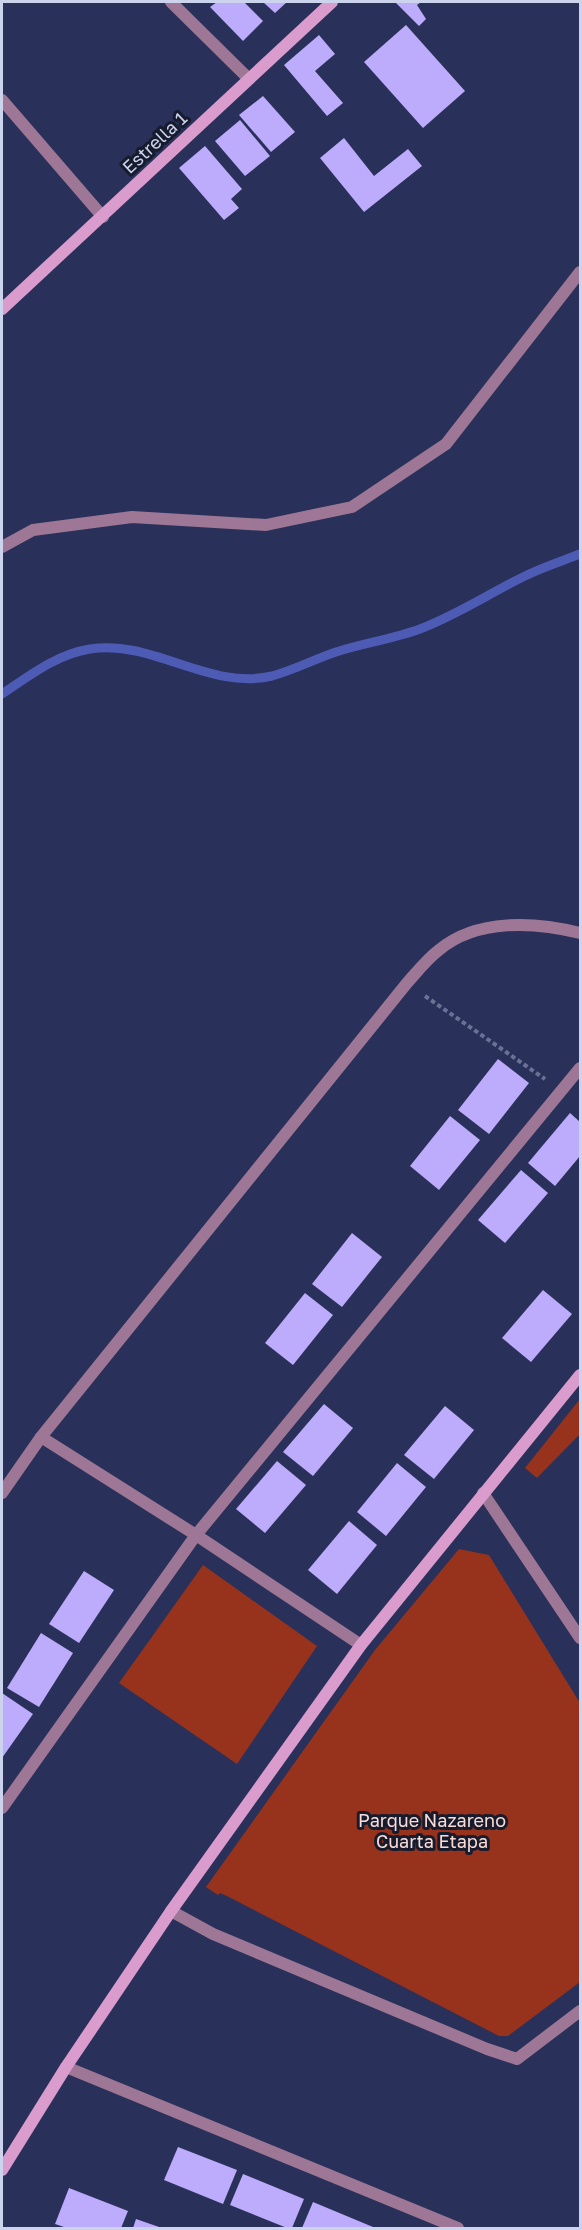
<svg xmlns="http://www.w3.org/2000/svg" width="582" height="2230" viewBox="0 0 582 2230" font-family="'Golos Text',sans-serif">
	<rect width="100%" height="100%" fill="#293059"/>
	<g fill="#97331d">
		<polygon points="580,1399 580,1434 537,1478 525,1468"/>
		<polygon points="459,1549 489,1555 580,1703 580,1982 508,2036 499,2036 227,1896 220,1893 218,1895 206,1887 375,1650"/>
		<polygon points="203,1565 317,1646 237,1764 119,1683"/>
	</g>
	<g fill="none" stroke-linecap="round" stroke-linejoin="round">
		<path stroke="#4d5bb5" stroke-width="9" d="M 2,694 C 29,676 57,654 90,649 C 153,639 209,691 272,676 C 294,670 315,659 336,652 C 364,643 393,639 420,629 C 457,615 490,593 525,576 C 543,567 562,561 580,554"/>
	</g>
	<g fill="#bdabfb">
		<polygon points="217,2 244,2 263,21 243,41 210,7"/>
		<polygon points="263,2 287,2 275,13"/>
		<polygon points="395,2 421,2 417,5 426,19 419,26"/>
		<polygon points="406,25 465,91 423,128 364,62"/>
		<polygon points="319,35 335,54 315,71 343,103 327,116 284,65"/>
		<polygon points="263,96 295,132 271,152 239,115"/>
		<polygon points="240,120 270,156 245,176 215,141"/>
		<polygon points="344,138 374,176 408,149 422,166 364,212 320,158"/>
		<polygon points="205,146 242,189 231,199 239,208 224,220 179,168"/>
		<polygon points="498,1059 529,1083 489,1134 458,1110"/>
		<polygon points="570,1113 580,1122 580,1156 555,1186 528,1163"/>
		<polygon points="450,1116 480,1140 439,1190 410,1166"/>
		<polygon points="521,1170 548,1193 505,1243 478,1220"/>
		<polygon points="352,1233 382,1257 342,1307 312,1284"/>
		<polygon points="543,1290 572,1314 531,1362 502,1338"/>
		<polygon points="305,1293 333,1315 293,1365 265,1343"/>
		<polygon points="324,1404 353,1428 313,1476 283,1452"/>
		<polygon points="445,1406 474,1430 434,1479 404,1455"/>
		<polygon points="277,1461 306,1485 265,1533 236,1509"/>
		<polygon points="397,1463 426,1487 386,1536 357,1512"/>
		<polygon points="349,1521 377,1545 337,1594 308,1570"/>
		<polygon points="84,1571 114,1590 79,1643 49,1624"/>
		<polygon points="41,1633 73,1653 39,1707 7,1688"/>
		<polygon points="2,1693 33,1714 2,1758"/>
		<polygon points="178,2147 237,2170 223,2204 164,2180"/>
		<polygon points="243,2174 304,2199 292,2228 287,2228 230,2205"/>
		<polygon points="69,2188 128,2211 121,2228 67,2228 55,2224"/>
		<polygon points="313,2202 373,2227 372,2228 302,2228"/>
		<polygon points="136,2219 162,2228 133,2228"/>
	</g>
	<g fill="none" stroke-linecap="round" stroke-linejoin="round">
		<polyline stroke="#6a7194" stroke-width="4" stroke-dasharray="4.5 3" stroke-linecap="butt" points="425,996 545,1079"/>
		<g stroke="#9d7795" stroke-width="12">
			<polyline points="171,2 249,79"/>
			<polyline points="2,100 103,217"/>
			<polyline points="2,547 33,530 132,517 266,525 352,507 446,444 580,272"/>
			<polyline points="41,1437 196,1535 361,1645"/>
			<path d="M 2,1493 L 41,1437 L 407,983 C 417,972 427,959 439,950 C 477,918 536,922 580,933"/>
			<polyline points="483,1493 580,1638"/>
			<polyline points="2,1808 196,1535 580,1068"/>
			<polyline points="171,1911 213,1934 487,2049 517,2059 580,2011"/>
			<polyline points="66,2067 458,2228"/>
		</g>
		<g stroke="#d99ccc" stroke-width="12">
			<polyline points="2,309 332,2"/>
			<polyline points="2,2170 66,2067 171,1911 361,1645 580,1375"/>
		</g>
	</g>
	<g text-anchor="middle" stroke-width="6" stroke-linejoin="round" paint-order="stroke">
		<g font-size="18" fill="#ccd3ec" stroke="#161b2d">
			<text transform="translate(155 143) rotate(-43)" y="6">Estrella 1</text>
		</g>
		<g font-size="18" fill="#fadcd5" stroke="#161b2d">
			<text x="432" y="1827">Parque Nazareno<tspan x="432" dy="21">Cuarta Etapa</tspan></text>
		</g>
	</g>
	<rect width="582" height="2230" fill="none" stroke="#ccd3ec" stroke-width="6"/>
</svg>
